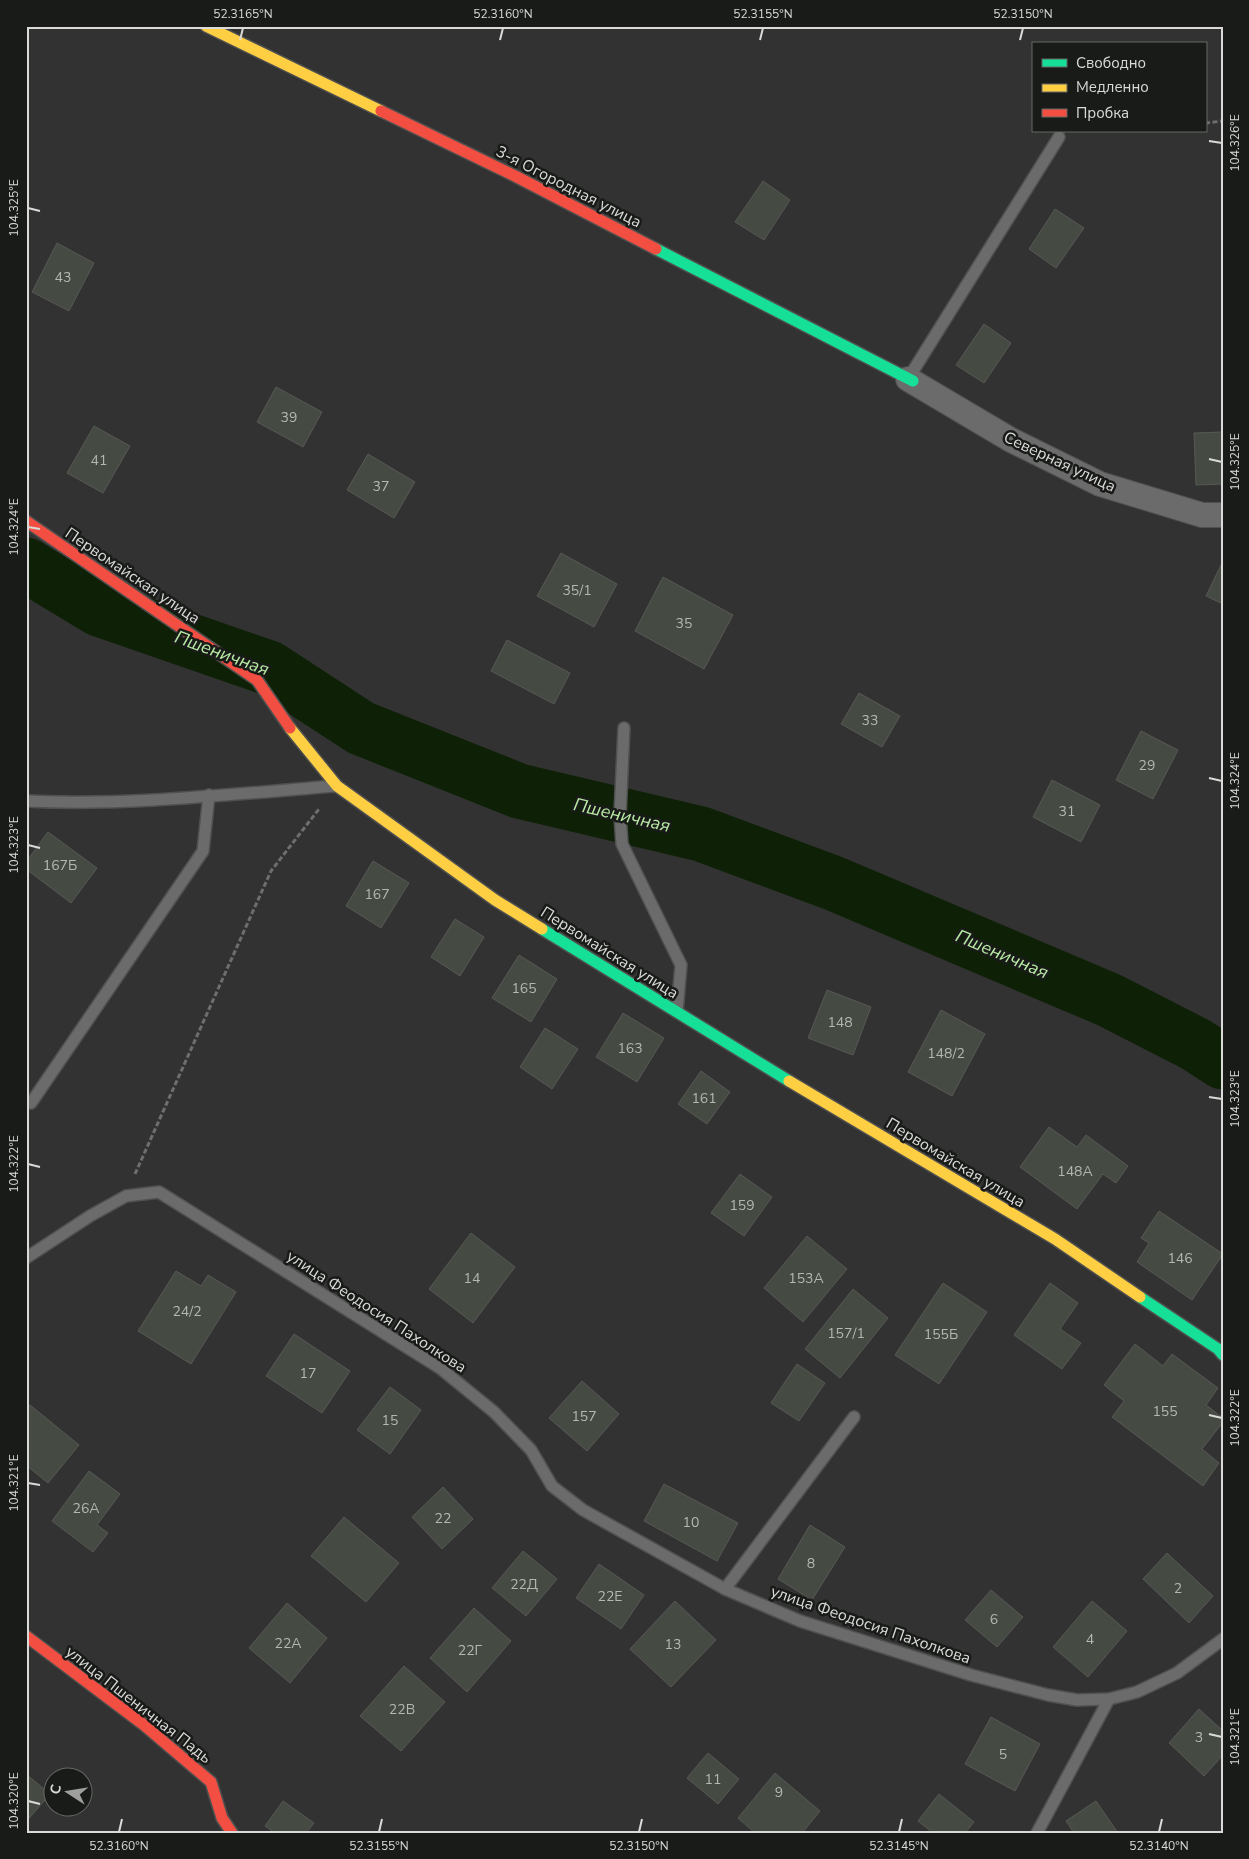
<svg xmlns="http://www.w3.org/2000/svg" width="1249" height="1859" viewBox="0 0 1249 1859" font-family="'Nunito Sans',sans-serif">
	<rect width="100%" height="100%" fill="#313231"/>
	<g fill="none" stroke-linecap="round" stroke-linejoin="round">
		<polyline stroke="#0e2106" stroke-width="55" points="26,565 99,609 269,668 361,728 519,791 701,834 833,883 1109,1000 1195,1044 1223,1062"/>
	</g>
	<g fill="#454b42" stroke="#585857">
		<polygon points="763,181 790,200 764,240 735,222"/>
		<polygon points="1055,209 1084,228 1056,268 1029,249"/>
		<polygon points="57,243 94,263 69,311 32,292"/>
		<polygon points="984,324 1011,343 984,383 956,365"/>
		<polygon points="276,387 322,412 303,447 257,422"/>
		<polygon points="94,426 130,446 103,493 67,473"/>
		<polygon points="1223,432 1223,484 1196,485 1194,433"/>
		<polygon points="368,454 415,482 394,518 347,490"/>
		<polygon points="561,553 617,584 594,627 537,596"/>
		<polygon points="1223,561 1223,604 1206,596"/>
		<polygon points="663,577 733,615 704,669 635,631"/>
		<polygon points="507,640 570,673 554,704 491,671"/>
		<polygon points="859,693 900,716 882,747 841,724"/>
		<polygon points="1141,731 1178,750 1153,799 1116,780"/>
		<polygon points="1052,780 1100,805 1081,842 1033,817"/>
		<polygon points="48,832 97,868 71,903 26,869 26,862"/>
		<polygon points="373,861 409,883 381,928 346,906"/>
		<polygon points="455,919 484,937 460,976 431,957"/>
		<polygon points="519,955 557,979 531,1022 492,998"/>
		<polygon points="827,990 871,1007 853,1055 808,1038"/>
		<polygon points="941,1010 985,1034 952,1096 908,1072"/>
		<polygon points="623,1013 664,1038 637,1082 596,1057"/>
		<polygon points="545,1028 578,1049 552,1089 520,1067"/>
		<polygon points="701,1071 730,1092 707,1124 678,1104"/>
		<polygon points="1049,1127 1077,1147 1086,1135 1128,1166 1116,1183 1103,1174 1077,1209 1020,1167"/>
		<polygon points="740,1174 772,1197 744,1236 711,1213"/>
		<polygon points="1159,1211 1223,1254 1192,1300 1137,1262 1149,1243 1141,1238"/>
		<polygon points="471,1233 515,1267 473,1323 429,1289"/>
		<polygon points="807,1236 847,1269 803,1322 764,1288"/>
		<polygon points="176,1271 201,1286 208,1275 236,1292 191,1364 138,1331"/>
		<polygon points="943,1283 987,1312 939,1384 895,1355"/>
		<polygon points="1050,1283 1078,1303 1060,1329 1081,1343 1062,1369 1014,1335"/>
		<polygon points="853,1289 888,1318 840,1378 805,1349"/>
		<polygon points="294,1334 350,1371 322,1413 266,1376"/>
		<polygon points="1135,1344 1163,1366 1172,1354 1218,1388 1206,1405 1223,1418 1223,1422 1202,1449 1219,1463 1203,1486 1112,1417 1124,1401 1104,1385"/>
		<polygon points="797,1364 825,1383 799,1421 771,1403"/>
		<polygon points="582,1381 619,1414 587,1451 549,1418"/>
		<polygon points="390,1387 421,1410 390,1454 357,1430"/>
		<polygon points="30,1405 79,1445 48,1483 26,1465 26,1409"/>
		<polygon points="89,1471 120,1494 97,1525 108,1533 93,1552 52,1521"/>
		<polygon points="664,1484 738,1523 717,1561 644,1521"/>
		<polygon points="443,1487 473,1519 442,1549 412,1517"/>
		<polygon points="344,1517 399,1563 366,1602 311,1556"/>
		<polygon points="810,1525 845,1547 812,1600 778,1579"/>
		<polygon points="523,1551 557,1579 526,1616 492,1588"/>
		<polygon points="1167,1553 1213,1596 1189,1623 1143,1579"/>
		<polygon points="599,1564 644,1595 621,1629 576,1598"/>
		<polygon points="991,1590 1023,1617 997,1647 965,1620"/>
		<polygon points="675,1601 716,1640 671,1687 630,1649"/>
		<polygon points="1092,1601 1127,1631 1088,1677 1053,1647"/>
		<polygon points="287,1603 327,1638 290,1683 249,1648"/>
		<polygon points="474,1608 511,1641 467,1692 430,1658"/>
		<polygon points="404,1666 445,1702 401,1751 360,1716"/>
		<polygon points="1199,1709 1223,1731 1223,1755 1204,1776 1169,1743"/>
		<polygon points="991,1717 1040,1744 1015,1791 965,1764"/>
		<polygon points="708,1753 739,1779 718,1804 687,1778"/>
		<polygon points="775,1773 820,1811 802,1833 755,1833 738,1818"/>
		<polygon points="26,1774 50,1794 26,1822"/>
		<polygon points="939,1794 974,1822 965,1833 933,1833 918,1821"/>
		<polygon points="283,1801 314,1823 306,1833 275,1833 265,1826"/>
		<polygon points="1096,1801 1118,1833 1074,1833 1066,1821"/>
	</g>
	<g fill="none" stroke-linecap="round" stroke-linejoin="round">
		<g stroke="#4f504f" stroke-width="14">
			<g id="lane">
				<polyline points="908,379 1059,137"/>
				<polyline points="624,728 620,815 622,844 681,965 677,1012"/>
				<path d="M 26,801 C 127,806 234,794 335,786"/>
				<polyline points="31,1103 203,851 209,795"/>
				<polyline points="26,1258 90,1216 126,1196 159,1192 440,1368 494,1412 531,1450 552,1486 583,1510 725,1589 800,1621 971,1675 1048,1695 1077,1700 1109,1699 1137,1692 1177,1673 1223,1639"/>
				<polyline points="725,1589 854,1417"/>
				<polyline points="1037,1833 1109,1699"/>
			</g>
		</g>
		<g stroke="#4f504f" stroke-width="26">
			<polyline id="street" points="908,379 1011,440 1100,484 1202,515 1223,515"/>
		</g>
		<g stroke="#4f504f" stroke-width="14">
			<g id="fast">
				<polyline points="656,249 913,381"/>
				<polyline points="542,929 789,1081"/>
				<polyline points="1140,1297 1218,1349 1223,1355"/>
			</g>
		</g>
		<g stroke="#4f504f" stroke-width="14">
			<g id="slow">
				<polyline points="206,26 381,111"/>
				<polyline points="290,728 337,786 495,900 542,929"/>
				<polyline points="789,1081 1055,1239 1140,1297"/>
			</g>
		</g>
		<g stroke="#4f504f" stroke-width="14">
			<g id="jam">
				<polyline points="381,111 515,176 656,249"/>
				<polyline points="26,521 257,680 290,728"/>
				<polyline points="26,1636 144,1725 211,1782 222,1818 232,1833"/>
			</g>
		</g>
		<g stroke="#6d6e6e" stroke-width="3" stroke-dasharray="5 2.5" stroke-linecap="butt">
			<polyline points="1205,123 1223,121"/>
			<polyline points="135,1174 271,871 319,809"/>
		</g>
		<use href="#lane" stroke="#6b6b6b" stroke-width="11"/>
		<use href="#street" stroke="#6b6b6b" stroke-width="24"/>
		<use href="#fast" stroke="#16e098" stroke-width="11"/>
		<use href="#slow" stroke="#ffcf43" stroke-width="11"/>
		<use href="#jam" stroke="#f24e42" stroke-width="11"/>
	</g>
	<path fill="none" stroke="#dadbd9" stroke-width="2" d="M 240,40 L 243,28M 500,40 L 503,28M 760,40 L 763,28M 1020,40 L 1023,28M 1209,141 L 1222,143M 28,208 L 40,211M 1209,459 L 1222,462M 28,527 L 40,529M 1209,778 L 1222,781M 28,845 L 40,848M 1209,1097 L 1222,1099M 28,1164 L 40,1167M 1209,1415 L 1222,1418M 28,1483 L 40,1485M 1209,1734 L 1222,1737M 28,1801 L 40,1804M 119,1832 L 122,1819M 379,1832 L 382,1819M 639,1832 L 642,1819M 899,1832 L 902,1819M 1159,1832 L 1162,1819"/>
	<g text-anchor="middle" stroke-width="5" stroke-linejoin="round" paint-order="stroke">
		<g font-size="14" fill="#b5b7b3">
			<text x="63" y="282">43</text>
			<text x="289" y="422">39</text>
			<text x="99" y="465">41</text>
			<text x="381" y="491">37</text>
			<text x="577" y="595">35/1</text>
			<text x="684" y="628">35</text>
			<text x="870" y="725">33</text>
			<text x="1147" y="770">29</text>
			<text x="1067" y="816">31</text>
			<text x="60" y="870">167Б</text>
			<text x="377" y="899">167</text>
			<text x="524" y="993">165</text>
			<text x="840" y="1027">148</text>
			<text x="630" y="1053">163</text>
			<text x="946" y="1058">148/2</text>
			<text x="704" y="1103">161</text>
			<text x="1075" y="1176">148А</text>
			<text x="742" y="1210">159</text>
			<text x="1180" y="1263">146</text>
			<text x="472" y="1283">14</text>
			<text x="806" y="1283">153А</text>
			<text x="187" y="1316">24/2</text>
			<text x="846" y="1338">157/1</text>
			<text x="941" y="1339">155Б</text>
			<text x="308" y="1378">17</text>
			<text x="1165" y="1416">155</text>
			<text x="584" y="1421">157</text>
			<text x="390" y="1425">15</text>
			<text x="86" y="1513">26А</text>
			<text x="443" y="1523">22</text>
			<text x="691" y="1527">10</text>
			<text x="811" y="1568">8</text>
			<text x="524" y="1589">22Д</text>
			<text x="1178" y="1593">2</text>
			<text x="610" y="1601">22Е</text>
			<text x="994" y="1624">6</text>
			<text x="1090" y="1644">4</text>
			<text x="288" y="1648">22А</text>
			<text x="673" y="1649">13</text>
			<text x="470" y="1655">22Г</text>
			<text x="402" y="1714">22В</text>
			<text x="1199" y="1742">3</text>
			<text x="1003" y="1759">5</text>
			<text x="713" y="1784">11</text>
			<text x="779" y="1797">9</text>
		</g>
		<g font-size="16" fill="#dadbd9" stroke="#191b19">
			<text transform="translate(569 186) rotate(27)" y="6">3-я Огородная улица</text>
			<text transform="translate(1060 461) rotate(25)" y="6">Северная улица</text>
			<text transform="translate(133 575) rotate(34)" y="6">Первомайская улица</text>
			<text transform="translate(610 952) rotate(32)" y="6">Первомайская улица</text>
			<text transform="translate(956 1162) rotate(31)" y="6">Первомайская улица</text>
			<text transform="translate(377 1311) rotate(33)" y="6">улица Феодосия Пахолкова</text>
			<text transform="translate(871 1624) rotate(19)" y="6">улица Феодосия Пахолкова</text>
			<text transform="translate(139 1704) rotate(38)" y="6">улица Пшеничная Падь</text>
		</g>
		<g font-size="18" font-style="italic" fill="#b8eaa4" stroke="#191b19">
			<text transform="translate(222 653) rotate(20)" y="6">Пшеничная</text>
			<text transform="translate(622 815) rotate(13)" y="6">Пшеничная</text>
			<text transform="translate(1002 954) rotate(23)" y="6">Пшеничная</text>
		</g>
	</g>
	<rect width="1249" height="1859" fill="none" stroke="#191b19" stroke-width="55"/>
	<rect x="1032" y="42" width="175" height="90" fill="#191b19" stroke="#666866"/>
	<rect x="1042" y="59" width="25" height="8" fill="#16e098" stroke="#666866"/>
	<text x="1076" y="68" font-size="15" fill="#dadbd9">Свободно</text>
	<rect x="1042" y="84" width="25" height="8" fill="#ffcf43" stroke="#666866"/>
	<text x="1076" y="92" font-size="15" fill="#dadbd9">Медленно</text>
	<rect x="1042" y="109" width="25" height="8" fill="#f24e42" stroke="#666866"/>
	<text x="1076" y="118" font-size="15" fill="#dadbd9">Пробка</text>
	<g transform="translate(68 1792) rotate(282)"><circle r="24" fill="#191b19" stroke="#666866"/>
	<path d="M0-4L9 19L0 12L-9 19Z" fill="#9fa09e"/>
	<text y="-8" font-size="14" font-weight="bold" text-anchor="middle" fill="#dadbd9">С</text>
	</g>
	<rect x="28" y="28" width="1194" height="1804" fill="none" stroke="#dadbd9" stroke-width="2"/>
	<g font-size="12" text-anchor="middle" fill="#dadbd9">
		<text x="243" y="18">52.3165°N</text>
		<text x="503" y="18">52.3160°N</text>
		<text x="763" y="18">52.3155°N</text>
		<text x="1023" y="18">52.3150°N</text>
		<text transform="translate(1235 143) rotate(-90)" y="4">104.326°E</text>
		<text transform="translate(14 208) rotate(-90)" y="4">104.325°E</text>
		<text transform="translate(1235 462) rotate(-90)" y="4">104.325°E</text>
		<text transform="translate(14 527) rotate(-90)" y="4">104.324°E</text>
		<text transform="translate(1235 781) rotate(-90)" y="4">104.324°E</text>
		<text transform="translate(14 845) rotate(-90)" y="4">104.323°E</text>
		<text transform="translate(1235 1099) rotate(-90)" y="4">104.323°E</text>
		<text transform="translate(14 1164) rotate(-90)" y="4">104.322°E</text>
		<text transform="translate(1235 1418) rotate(-90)" y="4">104.322°E</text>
		<text transform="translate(14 1483) rotate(-90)" y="4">104.321°E</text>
		<text transform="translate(1235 1737) rotate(-90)" y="4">104.321°E</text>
		<text transform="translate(14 1801) rotate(-90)" y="4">104.320°E</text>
		<text x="119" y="1850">52.3160°N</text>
		<text x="379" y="1850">52.3155°N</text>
		<text x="639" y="1850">52.3150°N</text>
		<text x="899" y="1850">52.3145°N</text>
		<text x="1159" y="1850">52.3140°N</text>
	</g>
</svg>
